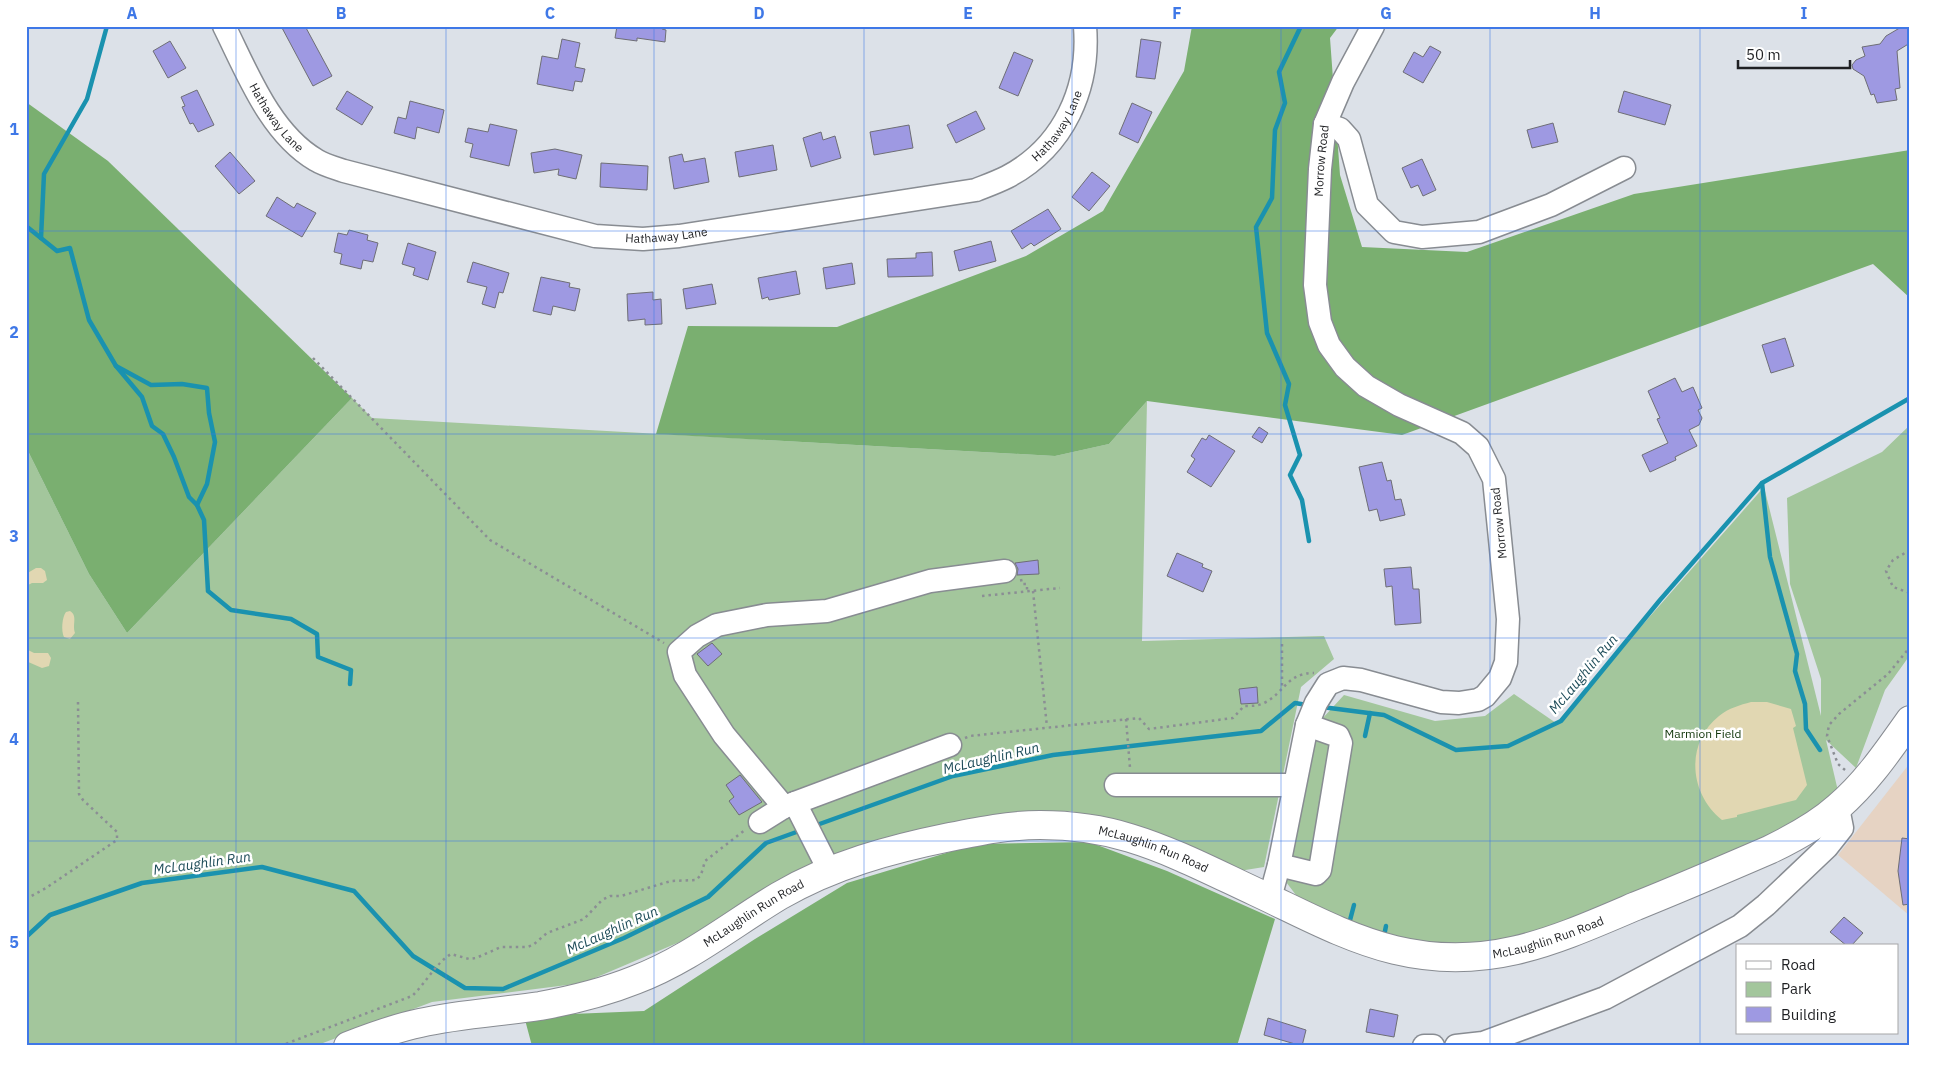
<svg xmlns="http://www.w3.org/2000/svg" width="1936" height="1072" viewBox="0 0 1936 1072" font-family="'IBM Plex Sans',sans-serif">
	<rect width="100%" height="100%" fill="#dce1e8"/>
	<polygon fill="#e6d3c3" points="1910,763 1910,916 1838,855"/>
	<g fill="#a3c69c">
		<polygon points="352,398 372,418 1055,456 1109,444 1147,401 1142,641 1324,636 1334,659 1301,687 1264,867 1233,872 1139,829 1071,811 953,824 807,866 682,941 583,983 432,1002 315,1046 26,1046 26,447 89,574 127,633"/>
		<polygon points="1910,425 1910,655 1885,690 1856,768 1826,740 1838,791 1799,822 1584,915 1483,948 1404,941 1302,903 1283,878 1310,732 1344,695 1435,721 1485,716 1514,694 1556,723 1764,487 1821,716 1821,679 1790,584 1787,498 1882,452"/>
	</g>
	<g fill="#7aaf70">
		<polygon points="1192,26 1339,26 1330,38 1340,175 1362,247 1467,252 1634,194 1910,150 1910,298 1873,264 1402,435 1147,401 1109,444 1055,456 656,434 688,326 837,327 1026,256 1103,211 1184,71"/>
		<polygon points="26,102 108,161 352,398 127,633 89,574 26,447"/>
		<polygon points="1089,842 1167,871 1275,919 1237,1046 532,1046 524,1016 644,1011 755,939 847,883 976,844"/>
	</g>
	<g fill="#e1d7b2">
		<polygon points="36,568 41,568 45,571 47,580 43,583 32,583 26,586 26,574"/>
		<path d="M 70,611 C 78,616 72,624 75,633 L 70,639 L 64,637 C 61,631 62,617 66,612 Z"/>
		<polygon points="26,649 34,653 48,653 51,658 49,666 42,668 26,661"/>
		<path d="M 1751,702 L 1767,702 L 1791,709 L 1796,726 L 1793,728 L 1807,785 L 1796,800 L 1737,815 L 1737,817 L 1722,820 C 1689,794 1685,743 1719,716 C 1729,708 1740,705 1751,702 Z"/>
	</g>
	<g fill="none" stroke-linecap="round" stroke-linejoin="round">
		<g stroke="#1a92af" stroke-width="4.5">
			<polyline points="1301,26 1279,72 1285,103 1275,130 1272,198 1256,227 1267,333 1289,384 1285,405 1300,455 1290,475 1302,500 1309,541"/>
			<polyline points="26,226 57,251 70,248 89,320 116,366 151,385 182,384 207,388 209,413 215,442 207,484 197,505"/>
			<polyline points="41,238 44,174 87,99 107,26"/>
			<polyline points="116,366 142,397 152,426 163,434 174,457 189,497 197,505 204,520 208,591 231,610 291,619 317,634 318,657 351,670 350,684"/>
			<polyline points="1762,483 1770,557 1797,654 1795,671 1805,704 1806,729 1820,750"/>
			<polyline points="1322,707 1384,715 1456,750 1508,746 1561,721 1660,600 1762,483 1910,398"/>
			<polyline points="1365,736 1370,713"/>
			<polyline points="814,826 953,776 1053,755 1261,731 1295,703 1307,705"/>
			<polyline points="1349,924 1354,905"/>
			<polyline points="1384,936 1386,926"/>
			<polyline points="26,937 50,915 142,883 262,867 354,891 413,956 465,988 503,989 624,938 708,897 766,843 802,830"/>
		</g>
	</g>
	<g fill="#9e99e2" stroke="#6e6e75">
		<polygon points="281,26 305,26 332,76 313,86"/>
		<polygon points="617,26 663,26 662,29 666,30 665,42 637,38 637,41 615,38"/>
		<polygon points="1903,26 1910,26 1910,43 1897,51 1900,88 1895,89 1897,100 1877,103 1874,94 1871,95 1864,76 1853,69 1852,65 1856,60 1865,56 1862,47 1880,44 1886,36"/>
		<polygon points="562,39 580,43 575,67 585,69 582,82 575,81 573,91 537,84 542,56 558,59"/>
		<polygon points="1141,39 1161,42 1155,79 1136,77"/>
		<polygon points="170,41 186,68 168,78 153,51"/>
		<polygon points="1430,46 1441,52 1423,83 1403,72 1414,52 1423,57"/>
		<polygon points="1014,52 1033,60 1018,96 999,88"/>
		<polygon points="197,90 214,125 198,132 193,123 190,124 182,107 185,106 181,97"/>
		<polygon points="347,91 373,107 362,125 336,109"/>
		<polygon points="1624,91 1671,105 1665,125 1618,112"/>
		<polygon points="410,101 444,110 439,133 417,127 415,139 394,133 398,117 406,119"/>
		<polygon points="1132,103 1152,112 1138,143 1119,134"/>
		<polygon points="976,111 985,129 956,143 947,125"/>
		<polygon points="1553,123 1558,142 1532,148 1527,130"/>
		<polygon points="490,124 517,130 509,166 470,157 473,144 465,142 468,128 488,132"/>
		<polygon points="909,125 913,148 874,155 870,132"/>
		<polygon points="821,132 823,140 835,136 841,158 811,167 803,138"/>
		<polygon points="773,145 777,170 739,177 735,152"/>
		<polygon points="555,149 582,155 576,179 558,175 559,169 534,173 531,153"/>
		<polygon points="230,152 255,181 239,194 215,166"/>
		<polygon points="682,154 684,162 705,158 709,182 674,189 669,157"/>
		<polygon points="1422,159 1436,190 1423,196 1418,185 1411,188 1402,168"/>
		<polygon points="601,163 648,166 647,190 600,187"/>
		<polygon points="1092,172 1110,186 1089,211 1072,197"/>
		<polygon points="277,197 294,208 297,203 316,213 302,237 266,216"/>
		<polygon points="1048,209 1061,229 1034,246 1031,243 1022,249 1011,231"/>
		<polygon points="349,230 368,235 367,240 378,243 373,262 363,260 361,269 340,264 342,254 334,252 338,233 347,235"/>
		<polygon points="991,241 996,261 959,271 954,251"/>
		<polygon points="408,243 436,252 428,280 413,275 415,268 402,264"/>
		<polygon points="932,252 933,276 888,277 887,259 916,258 916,253"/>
		<polygon points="473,262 509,273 503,293 499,292 495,308 482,304 487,287 467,282"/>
		<polygon points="852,263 855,284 826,289 823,268"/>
		<polygon points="796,271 800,294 769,300 768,297 762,299 758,278"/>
		<polygon points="541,277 570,283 569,287 580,289 575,311 553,306 551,315 533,311"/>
		<polygon points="712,284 716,304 686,309 683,289"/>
		<polygon points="653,292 653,300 661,299 662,324 645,325 645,319 628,321 627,294"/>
		<polygon points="1785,338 1794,366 1771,373 1762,345"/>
		<polygon points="1675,378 1682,392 1693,387 1702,408 1698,410 1702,418 1699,425 1689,430 1697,446 1675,457 1676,460 1650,472 1642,455 1668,443 1657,419 1660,418 1648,391"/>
		<polygon points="1259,427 1268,433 1262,443 1252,437"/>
		<polygon points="1209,435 1235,451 1211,487 1187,472 1195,459 1191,456 1202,438 1206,440"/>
		<polygon points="1382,462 1387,481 1391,480 1395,500 1401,499 1405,515 1380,521 1377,509 1369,511 1359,467"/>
		<polygon points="1177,553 1203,564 1202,567 1212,571 1203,592 1167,576"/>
		<polygon points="1038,560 1039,574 1017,575 1018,569 1015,563"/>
		<polygon points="1411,567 1413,589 1419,589 1421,623 1395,625 1392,586 1386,587 1384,569"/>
		<polygon points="712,643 722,654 708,666 697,654"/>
		<polygon points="1257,687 1258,703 1241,704 1239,689"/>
		<polygon points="740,775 762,802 739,815 729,801 734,797 726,785"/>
		<polygon points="1902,838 1910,839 1910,904 1903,905 1898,871"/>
		<polygon points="1844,917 1863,933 1851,946 1847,946 1830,932"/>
		<polygon points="1370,1009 1398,1015 1394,1037 1366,1032"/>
		<polygon points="1268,1018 1306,1030 1302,1046 1264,1035"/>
	</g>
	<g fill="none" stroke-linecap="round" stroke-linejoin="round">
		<g stroke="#888c92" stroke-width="25">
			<g id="minor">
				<path id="s1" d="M 224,26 C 247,72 270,133 316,160 C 324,165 335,168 344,171 L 595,236 L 643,239 L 679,236 L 976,190 C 986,186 997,182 1007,177 C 1064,147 1090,88 1085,26"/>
				<polyline points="1325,124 1340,129 1349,139 1367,205 1394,232 1422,237 1479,232 1551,205 1624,168"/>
				<polyline points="1116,785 1294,785"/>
				<polyline points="795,803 830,872"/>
				<polyline points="784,807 724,735 685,675 679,652 697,636 717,625 767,615 827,611 930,581 1005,571"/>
				<polyline points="760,822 784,807 950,745"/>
				<polyline points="1279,865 1316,874 1320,870 1341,743 1338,736 1307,725"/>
				<path id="s2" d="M 1270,898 L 1279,865 L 1307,725 L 1316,703 L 1328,684 L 1343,678 L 1361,680 L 1441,702 L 1459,703 L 1478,700 L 1485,696 L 1500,678 L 1506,662 L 1508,619 L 1494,479 L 1478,447 L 1462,433 L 1399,405 L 1366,386 L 1345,367 L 1329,345 L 1320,322 L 1315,285 L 1320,169 L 1325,124 L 1343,82 L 1373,26"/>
				<polyline points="1424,1046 1433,1046"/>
				<polyline points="1456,1046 1483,1043 1605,998 1740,926 1766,905 1827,847 1842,828 1838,808"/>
			</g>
		</g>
		<g stroke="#888c92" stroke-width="30">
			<g id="major">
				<path id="s3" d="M 348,1046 C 371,1037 396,1028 420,1023 C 459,1014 501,1012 540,1006 C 573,1000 605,992 635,980 C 688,960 731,925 779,896 C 832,865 891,849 950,837 C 980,831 1010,825 1040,825 C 1071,825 1101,829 1130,838 C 1173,851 1215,873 1256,892 C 1301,913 1346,938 1395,950 C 1487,972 1554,941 1636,906 C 1681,888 1725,869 1769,850 C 1794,838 1818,825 1838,807 C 1867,782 1888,751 1910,720"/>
			</g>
		</g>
		<g stroke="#8b8e94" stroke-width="2.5" stroke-dasharray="2.5 4" stroke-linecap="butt">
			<polyline points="313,358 490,540 664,643"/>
			<polyline points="1910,550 1893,560 1886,571 1893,587 1910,593"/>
			<polyline points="1021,579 1022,584 1027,584 1027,592"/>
			<polyline points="1033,591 1047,727"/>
			<polyline points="982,596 1060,588"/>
			<polyline points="1282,644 1282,686"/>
			<polyline points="1126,719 1130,768"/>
			<path d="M 965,738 L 970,736 L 1139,718 L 1149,729 L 1233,718 L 1244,706 C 1251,706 1258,706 1264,703 C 1285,693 1286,673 1314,673"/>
			<polyline points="1845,770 1838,764 1827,736 1829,725 1839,714 1888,674 1910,647"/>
			<polyline points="26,899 46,888 117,840 117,832 83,800 79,794 78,702"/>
			<path d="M 280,1046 L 412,996 C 425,984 436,963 451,954 L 469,959 L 476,958 L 501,947 L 527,947 L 533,945 L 547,933 L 584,919 L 602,900 L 610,896 L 621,896 L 671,881 L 696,880 L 701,875 L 705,861 L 745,830"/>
		</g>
		<use href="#minor" stroke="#fff" stroke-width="22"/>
		<use href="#major" stroke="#fff" stroke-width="28"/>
	</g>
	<path fill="none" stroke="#3f78e7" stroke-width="1" stroke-opacity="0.55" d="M 236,26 L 236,1046M 446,26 L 446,1046M 654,26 L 654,1046M 864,26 L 864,1046M 1072,26 L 1072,1046M 1281,26 L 1281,1046M 1490,26 L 1490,1046M 1700,26 L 1700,1046M 26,231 L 1910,231M 26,434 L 1910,434M 26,638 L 1910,638M 26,841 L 1910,841"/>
	<g text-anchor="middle" stroke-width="5" stroke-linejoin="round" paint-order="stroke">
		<g font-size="12" fill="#1f2023" stroke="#fff">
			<text dy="4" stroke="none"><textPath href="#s1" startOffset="106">Hathaway Lane</textPath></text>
			<text dy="4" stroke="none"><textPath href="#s1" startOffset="946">Hathaway Lane</textPath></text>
			<text dy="4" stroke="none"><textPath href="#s2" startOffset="1016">Morrow Road</textPath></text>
			<text dy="4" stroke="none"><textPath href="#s1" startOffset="526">Hathaway Lane</textPath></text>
			<text transform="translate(1499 523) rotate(-96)" y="4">Morrow Road</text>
			<text dy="4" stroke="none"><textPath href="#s3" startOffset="852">McLaughlin Run Road</textPath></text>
			<text dy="4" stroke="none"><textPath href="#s3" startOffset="432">McLaughlin Run Road</textPath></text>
			<text dy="4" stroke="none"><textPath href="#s3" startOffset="1271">McLaughlin Run Road</textPath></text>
		</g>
		<g font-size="12" fill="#0f3408" stroke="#fff">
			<text x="1703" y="738">Marmion Field</text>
		</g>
		<g font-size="14" font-style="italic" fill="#1e4c59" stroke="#fff">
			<text transform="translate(1583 674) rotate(-50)" y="5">McLaughlin Run</text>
			<text transform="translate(991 758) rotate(-13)" y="5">McLaughlin Run</text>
			<text transform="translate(202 863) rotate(-8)" y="5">McLaughlin Run</text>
			<text transform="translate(612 930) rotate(-24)" y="5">McLaughlin Run</text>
		</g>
	</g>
	<rect width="1936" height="1072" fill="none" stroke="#ffffff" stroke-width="55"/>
	<rect x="1736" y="944" width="162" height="90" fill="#ffffff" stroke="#a5a6a7"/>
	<rect x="1746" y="961" width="25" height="8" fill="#ffffff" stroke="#a5a6a7"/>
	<text x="1781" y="970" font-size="15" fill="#1f2023">Road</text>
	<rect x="1746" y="982" width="25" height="15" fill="#a3c69c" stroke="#a5a6a7"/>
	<text x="1781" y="994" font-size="15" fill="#1f2023">Park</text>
	<rect x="1746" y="1007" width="25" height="15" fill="#9e99e2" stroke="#a5a6a7"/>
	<text x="1781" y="1020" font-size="15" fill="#1f2023">Building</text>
	<path d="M1738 60v8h112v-8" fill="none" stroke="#1f2023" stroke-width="2.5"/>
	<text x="1746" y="60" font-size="15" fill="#1f2023" stroke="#ffffff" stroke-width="4" paint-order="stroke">50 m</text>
	<rect x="28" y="28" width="1880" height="1016" fill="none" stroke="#3f78e7" stroke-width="2"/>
	<g font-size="16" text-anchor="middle" font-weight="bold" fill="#3f78e7">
		<text x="132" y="19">A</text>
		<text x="341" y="19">B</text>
		<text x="550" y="19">C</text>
		<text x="759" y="19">D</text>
		<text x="968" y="19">E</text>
		<text x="1177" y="19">F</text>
		<text x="1386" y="19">G</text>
		<text x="1595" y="19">H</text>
		<text x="1804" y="19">I</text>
		<text x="14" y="135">1</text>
		<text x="14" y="338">2</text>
		<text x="14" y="542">3</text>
		<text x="14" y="745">4</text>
		<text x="14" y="948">5</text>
	</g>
</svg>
